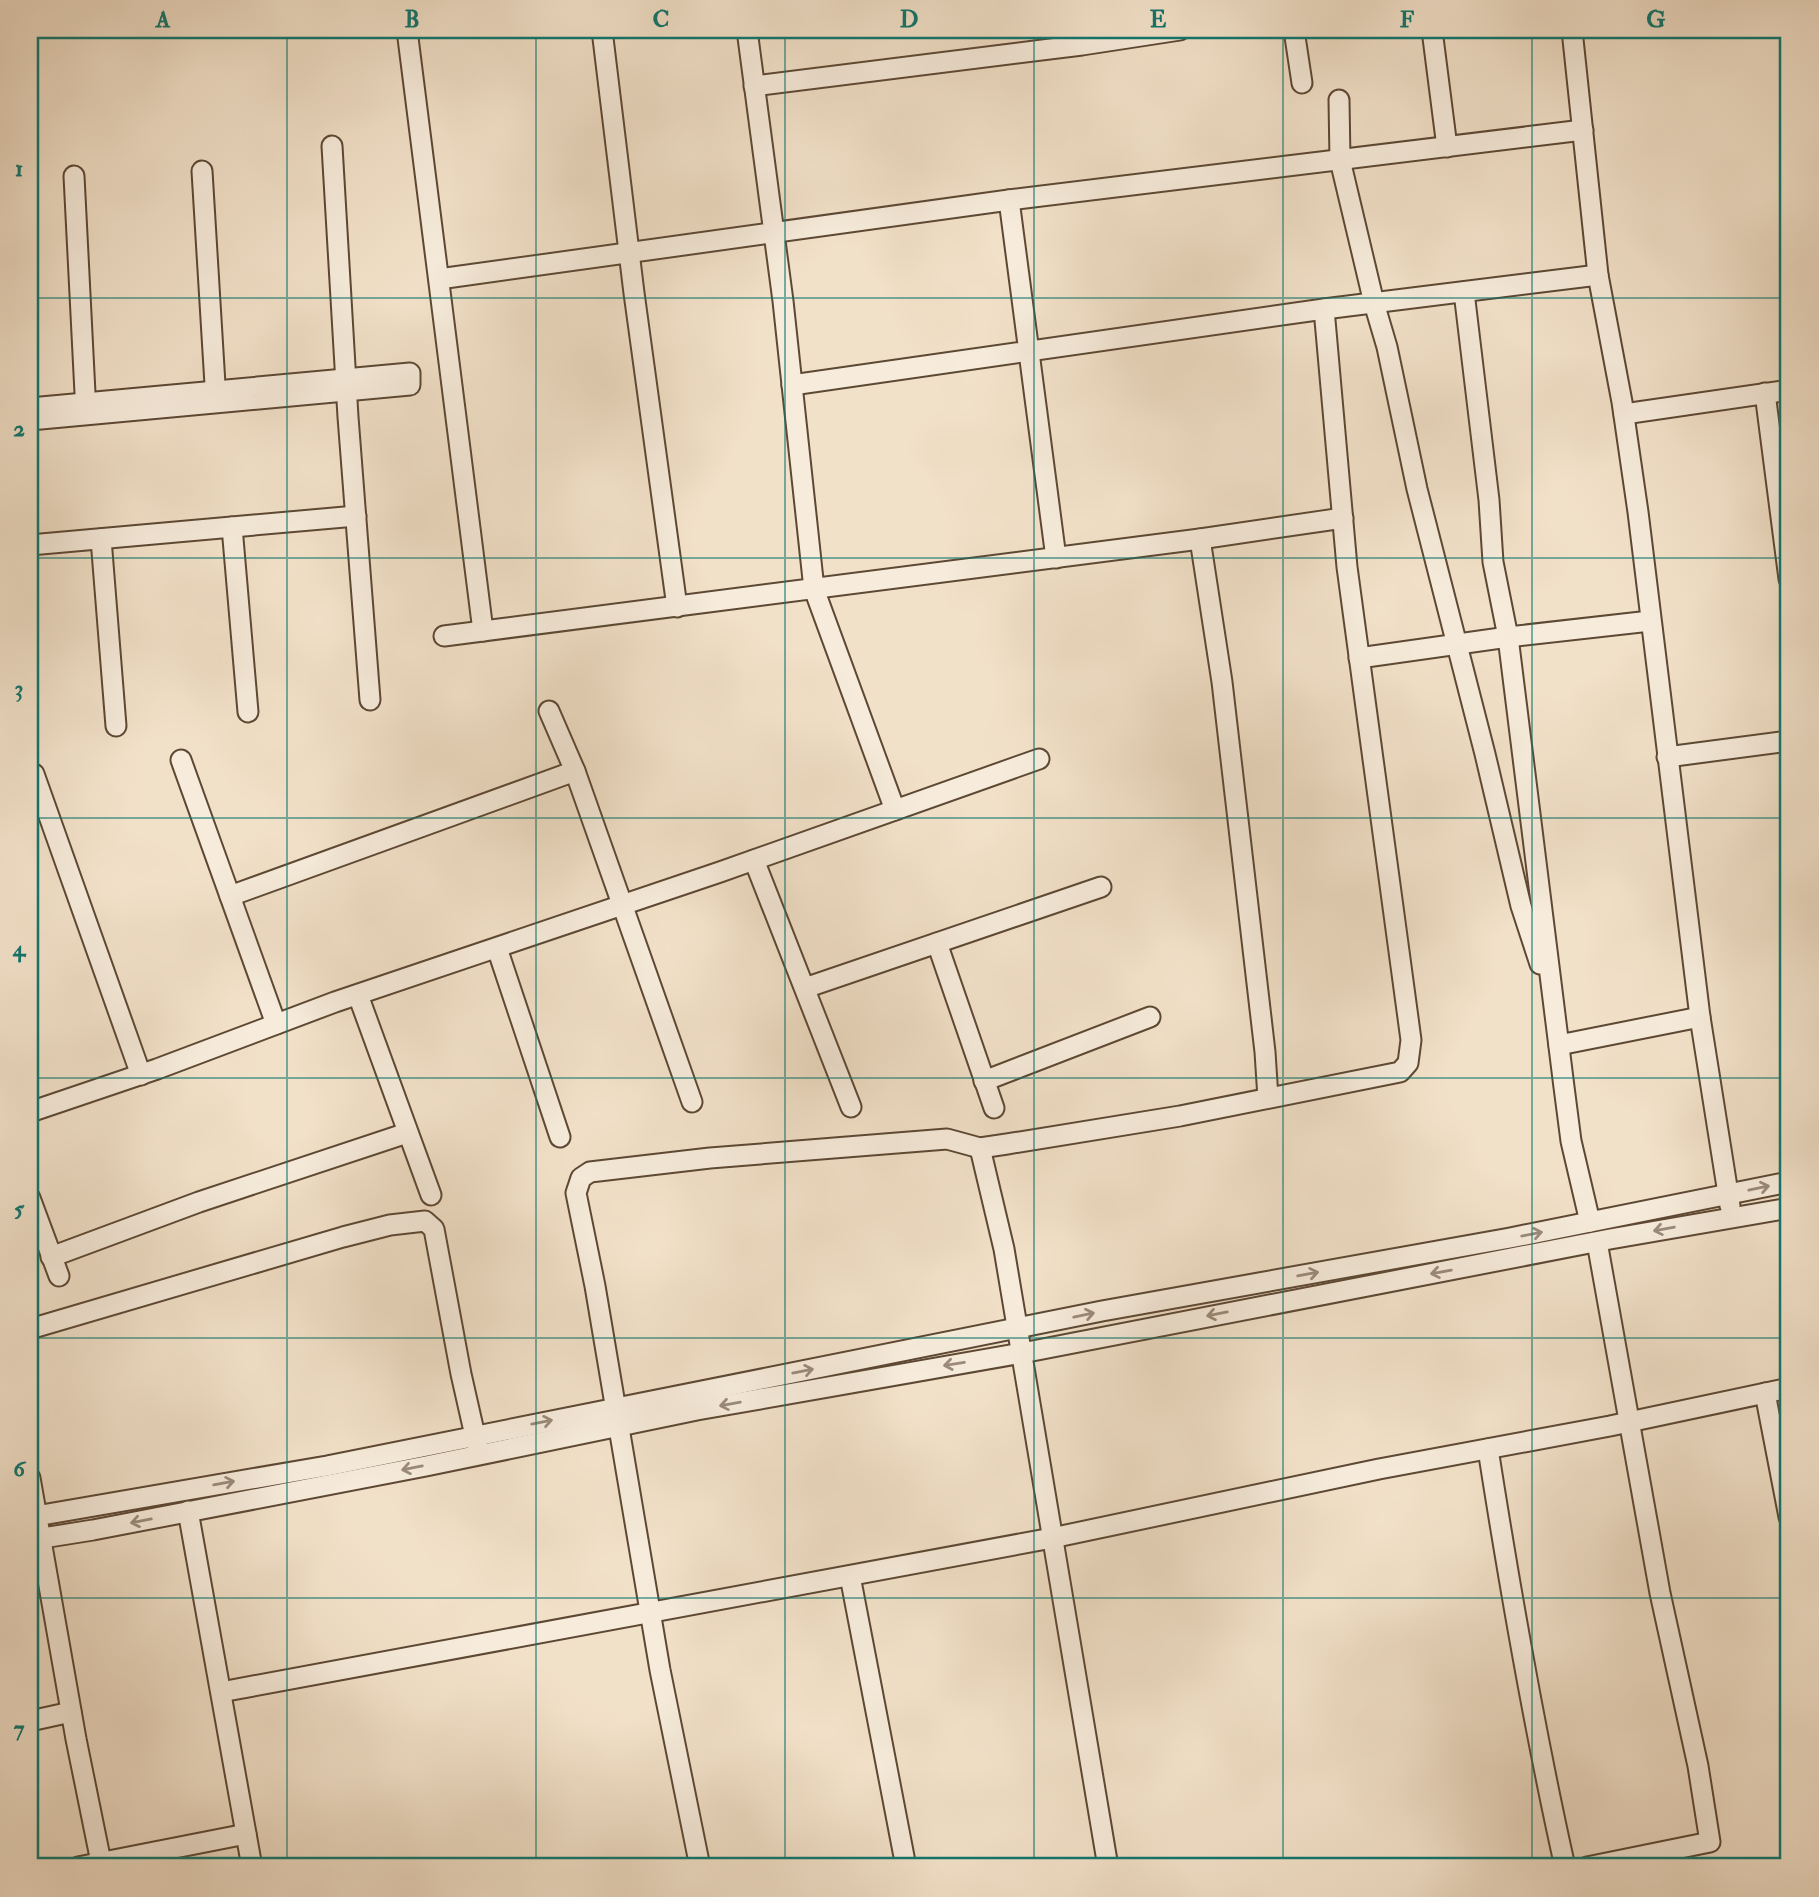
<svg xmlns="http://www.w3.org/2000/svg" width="1819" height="1897" viewBox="0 0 1819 1897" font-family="'IM FELL Double Pica',serif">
	<rect width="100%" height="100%" fill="#f2e1c9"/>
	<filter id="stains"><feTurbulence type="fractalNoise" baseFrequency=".00286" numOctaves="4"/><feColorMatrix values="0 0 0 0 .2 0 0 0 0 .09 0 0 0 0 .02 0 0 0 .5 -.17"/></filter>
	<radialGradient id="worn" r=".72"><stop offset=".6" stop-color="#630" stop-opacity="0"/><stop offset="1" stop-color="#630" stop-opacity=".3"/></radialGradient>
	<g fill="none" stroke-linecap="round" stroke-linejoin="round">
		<g stroke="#5d4834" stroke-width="23">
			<g id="street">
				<polyline points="407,30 483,631"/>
				<polyline points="602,30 634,293 677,607"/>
				<polyline points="747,30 783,301 814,589 895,810"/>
				<polyline points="1294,30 1302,83"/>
				<polyline points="1432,30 1447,147"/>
				<polyline points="1572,30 1598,275 1622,402 1638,512 1700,1017 1730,1206"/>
				<polyline points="754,86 1082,45 1180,30"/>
				<polyline points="1339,100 1340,160 1374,303 1387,347 1417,489 1485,754 1521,906 1540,964"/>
				<polyline points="332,146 348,417 370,700"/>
				<polyline points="202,171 216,401"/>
				<polyline points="74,176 86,413"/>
				<polyline points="1009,200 1056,558"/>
				<polyline points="439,279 1009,200 1583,130"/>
				<polyline points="1464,292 1489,500 1493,562 1508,637 1564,1087 1571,1141 1590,1222"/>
				<polyline points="792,385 1324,309 1598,275"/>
				<polyline points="1765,393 1789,579"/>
				<polyline points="30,408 410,373 410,385 30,420"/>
				<polyline points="1624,414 1789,390"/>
				<polyline points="232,527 248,712"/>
				<polyline points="101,539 116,726"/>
				<polyline points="1200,539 1222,682 1265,1052 1268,1098"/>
				<polyline points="30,545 356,516"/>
				<polyline points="444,636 1200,539 1343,518"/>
				<polyline points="1359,658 1508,637 1650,621"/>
				<polyline points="549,711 575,771 692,1102"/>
				<polyline points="1667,757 1789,741"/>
				<polyline points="181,760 276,1024"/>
				<polyline points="34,774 141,1075"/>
				<polyline points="754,860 851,1107"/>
				<polyline points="230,896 575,771"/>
				<polyline points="937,943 994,1108"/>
				<polyline points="497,948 560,1137"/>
				<polyline points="805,988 1101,887"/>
				<polyline points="358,995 431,1195"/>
				<polyline points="1559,1045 1700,1017"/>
				<polyline points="984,1081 1150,1017"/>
				<polyline points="30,1112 157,1069 335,1002 720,872 1039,759"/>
				<polyline points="980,1148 1004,1249 1108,1867"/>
				<polyline points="30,1198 59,1276"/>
				<polyline points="51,1257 199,1202 407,1133"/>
				<polyline points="30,1329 343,1237 390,1225 425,1221 434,1229 461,1374 478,1449"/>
				<polyline points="1765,1393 1789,1517"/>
				<path d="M 1488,1449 C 1510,1589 1534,1728 1565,1867"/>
				<polyline points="30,1478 76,1739 102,1867"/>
				<polyline points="188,1511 252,1867"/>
				<polyline points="30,1517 327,1466 1102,1311 1510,1238 1789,1182"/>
				<polyline points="30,1540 93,1530 426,1466 697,1410 1022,1353 1610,1239 1789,1208"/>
				<polyline points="850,1576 906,1867"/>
				<polyline points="221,1692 1052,1538 1379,1469 1610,1426 1789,1388"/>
				<polyline points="30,1721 71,1712"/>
				<polyline points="78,1867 246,1834"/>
				<polyline points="700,1867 660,1670 595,1286 576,1193 581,1178 590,1172 710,1158 947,1139 980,1148 1007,1144 1180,1116 1400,1072 1408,1063 1411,1040 1347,567 1324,309"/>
				<polyline points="1587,1867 1710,1842 1698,1766 1660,1593 1597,1242"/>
			</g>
		</g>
		<use href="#street" stroke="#f7ecdc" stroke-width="19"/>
	</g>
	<defs><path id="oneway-shaft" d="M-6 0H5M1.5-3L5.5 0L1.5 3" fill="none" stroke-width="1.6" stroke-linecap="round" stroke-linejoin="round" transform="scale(1.75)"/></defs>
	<g stroke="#9b8b7a">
		<use href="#oneway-shaft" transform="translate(1759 1188) rotate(-12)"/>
		<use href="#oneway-shaft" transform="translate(1664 1229) rotate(170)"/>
		<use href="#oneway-shaft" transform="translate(1532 1234) rotate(-11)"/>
		<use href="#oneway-shaft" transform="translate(1441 1272) rotate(170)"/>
		<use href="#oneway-shaft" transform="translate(1308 1274) rotate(-10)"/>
		<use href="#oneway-shaft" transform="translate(1217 1314) rotate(169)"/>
		<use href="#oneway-shaft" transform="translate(1084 1315) rotate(-12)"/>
		<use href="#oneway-shaft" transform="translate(954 1364) rotate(171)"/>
		<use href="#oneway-shaft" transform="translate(803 1371) rotate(-11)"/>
		<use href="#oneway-shaft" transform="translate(730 1404) rotate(170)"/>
		<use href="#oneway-shaft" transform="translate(542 1422) rotate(-11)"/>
		<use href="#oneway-shaft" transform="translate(412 1468) rotate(169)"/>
		<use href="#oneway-shaft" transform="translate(224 1483) rotate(-10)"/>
		<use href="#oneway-shaft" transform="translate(141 1521) rotate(169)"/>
	</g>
	<path fill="none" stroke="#0f766e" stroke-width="2" stroke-opacity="0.55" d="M 287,30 L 287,1867M 536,30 L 536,1867M 785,30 L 785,1867M 1034,30 L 1034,1867M 1283,30 L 1283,1867M 1532,30 L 1532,1867M 30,298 L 1789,298M 30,558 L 1789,558M 30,818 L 1789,818M 30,1078 L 1789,1078M 30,1338 L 1789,1338M 30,1598 L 1789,1598"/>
	<rect width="1819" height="1897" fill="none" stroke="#f2e1c9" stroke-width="77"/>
	<rect x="38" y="38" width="1742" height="1820" fill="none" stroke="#0f766e" stroke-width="2.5"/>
	<g font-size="23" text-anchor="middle" font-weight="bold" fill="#0f766e">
		<text x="163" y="27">A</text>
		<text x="412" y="27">B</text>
		<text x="661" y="27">C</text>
		<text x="909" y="27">D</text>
		<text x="1158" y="27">E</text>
		<text x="1407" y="27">F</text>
		<text x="1656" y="27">G</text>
		<text x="19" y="176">1</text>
		<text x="19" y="436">2</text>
		<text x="19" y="696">3</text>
		<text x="19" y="956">4</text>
		<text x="19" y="1216">5</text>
		<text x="19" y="1476">6</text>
		<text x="19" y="1736">7</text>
	</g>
	<rect width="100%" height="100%" filter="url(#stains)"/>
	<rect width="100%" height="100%" fill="url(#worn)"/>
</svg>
